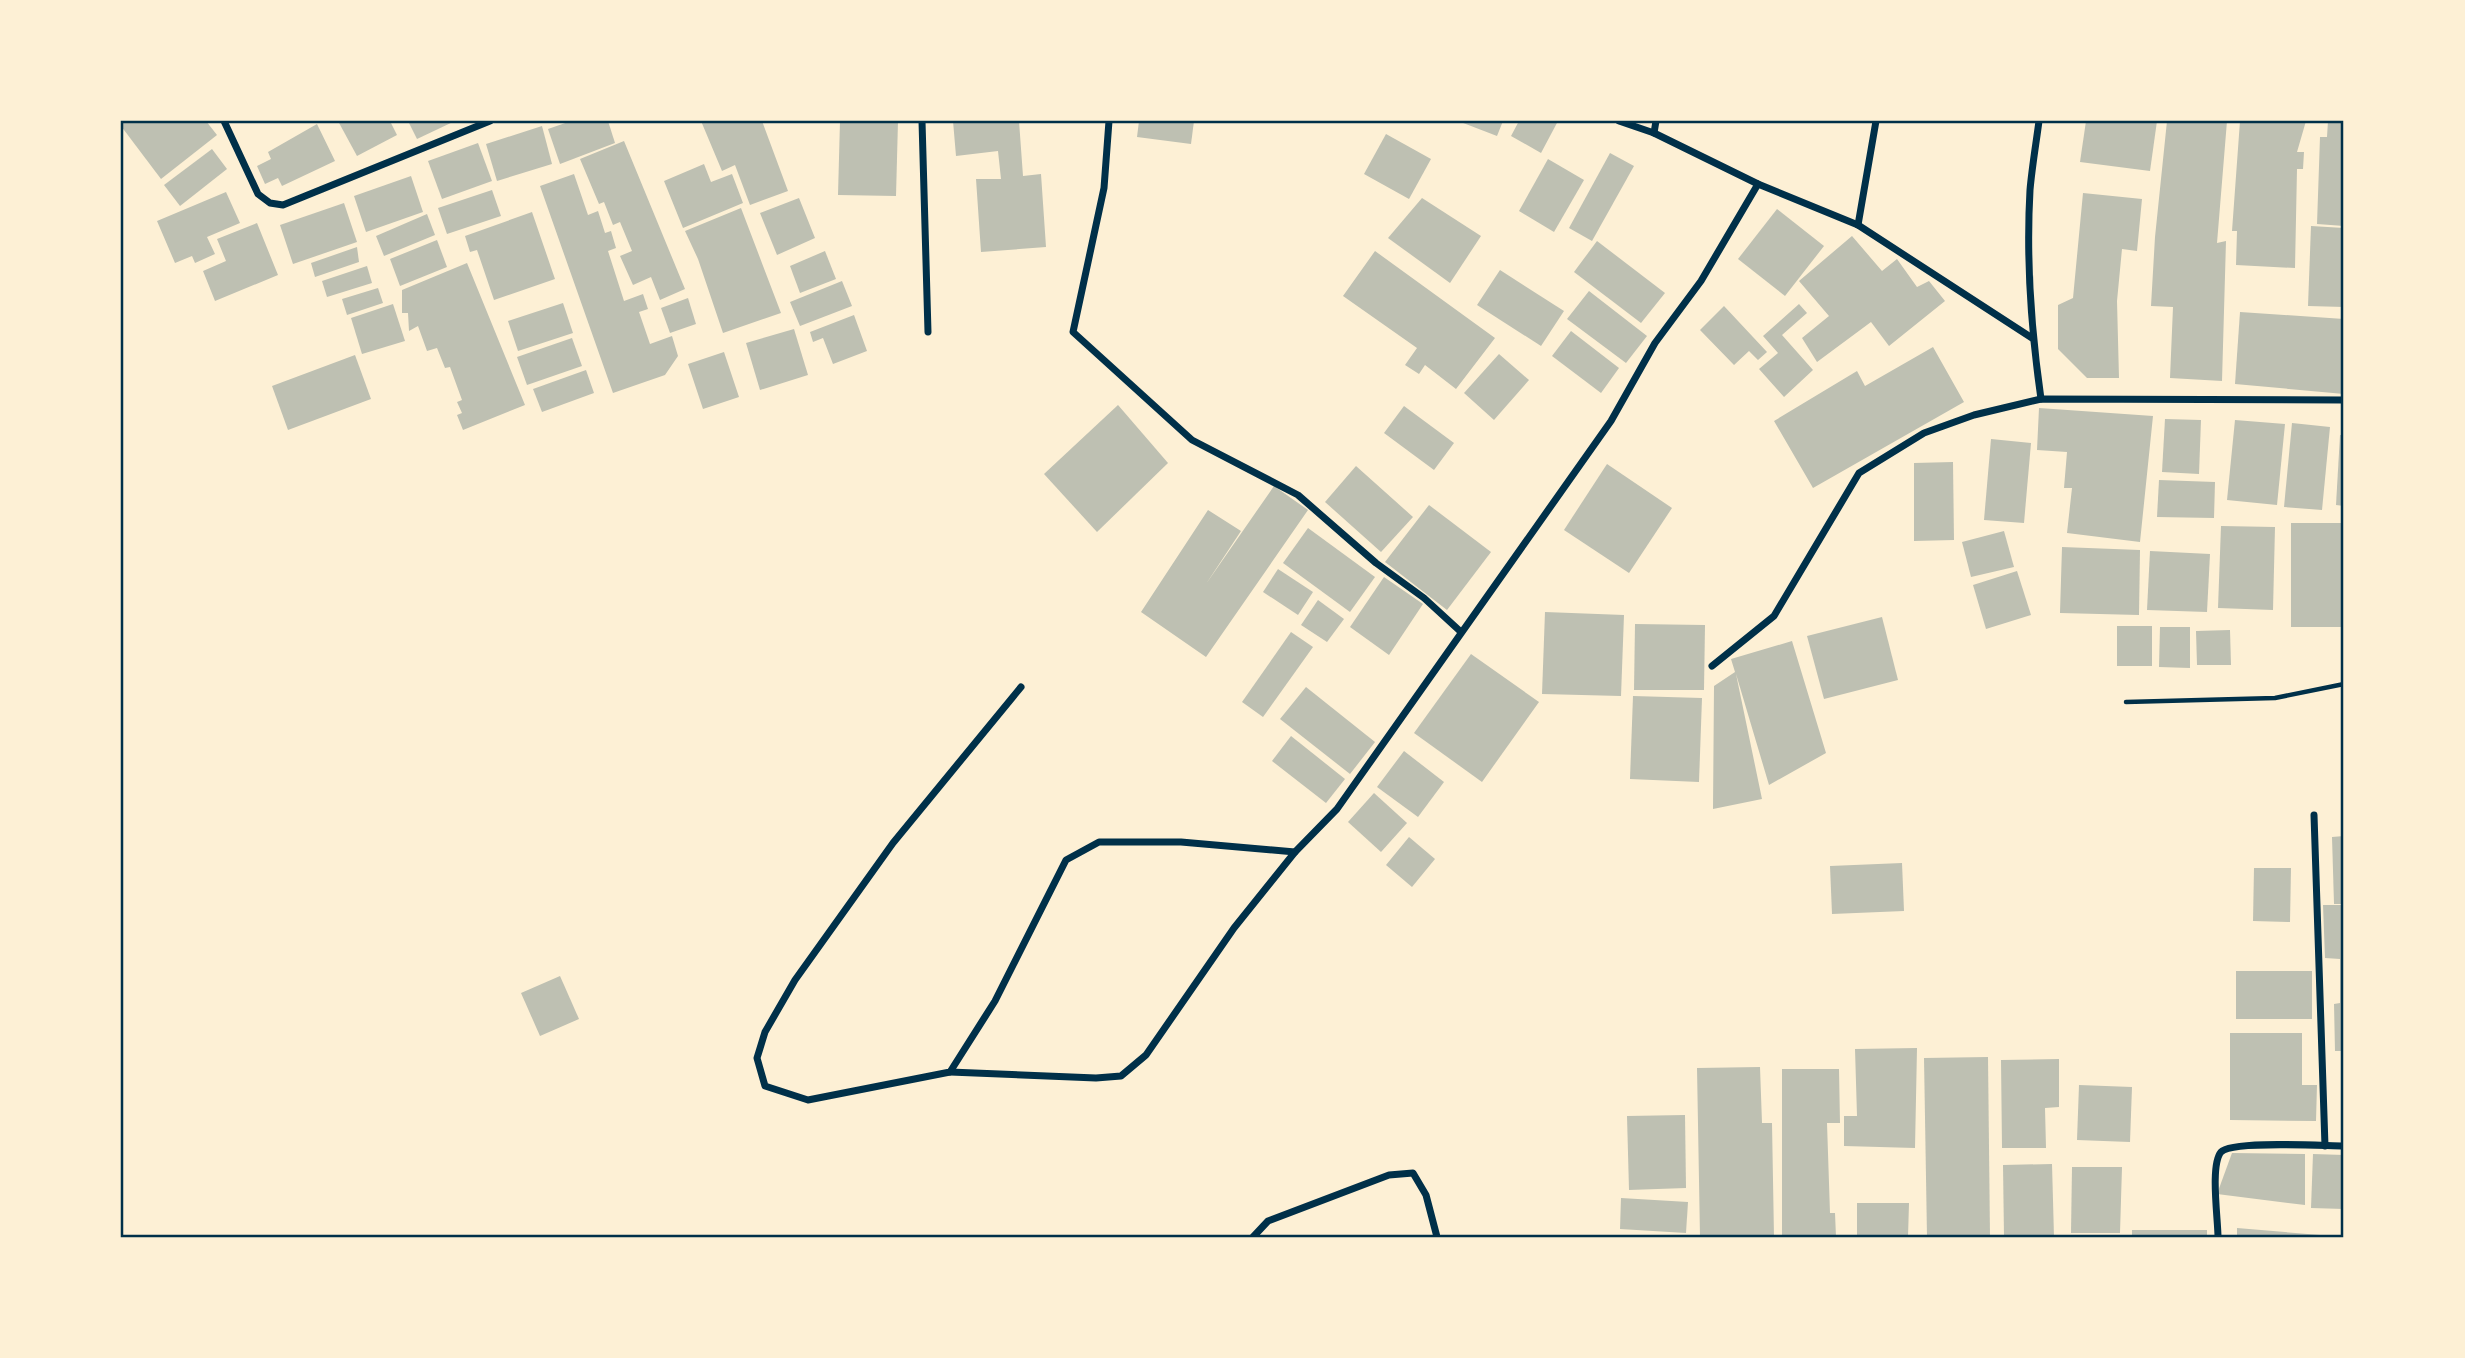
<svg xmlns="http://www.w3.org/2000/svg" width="2465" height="1358" viewBox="0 0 2465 1358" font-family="Mulish,sans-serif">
	<rect width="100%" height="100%" fill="#fdf0d5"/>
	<g fill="#bec0b2">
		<polygon points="122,121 206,121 217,135 161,179 121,126"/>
		<polygon points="338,121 390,121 397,135 357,156"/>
		<polygon points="408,121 455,121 417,139"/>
		<polygon points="571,121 608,121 615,143 560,164 548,129"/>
		<polygon points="701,121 762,121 788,191 750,205 735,165 722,171"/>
		<polygon points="840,121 898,121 896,196 838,195"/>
		<polygon points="953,121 1019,121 1023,176 1041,174 1046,247 981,252 976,179 1001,179 998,151 956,156"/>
		<polygon points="1139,121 1194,121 1191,144 1137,137"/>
		<polygon points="1458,121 1503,121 1497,136"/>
		<polygon points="1519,121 1558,121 1541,153 1511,136"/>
		<polygon points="2086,121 2157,121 2150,171 2080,162"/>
		<polygon points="2167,121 2227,121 2217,243 2226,241 2222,381 2170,378 2173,307 2151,306 2155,237"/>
		<polygon points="2240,121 2306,121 2297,152 2304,152 2303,169 2297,169 2295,268 2236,265 2237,231 2232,231"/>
		<polygon points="2328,121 2344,121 2344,226 2317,224 2320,137 2327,137"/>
		<polygon points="317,124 335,161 282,186 278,178 265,184 257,166 271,159 268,152"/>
		<polygon points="542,126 552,164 497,181 486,144"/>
		<polygon points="1386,134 1431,159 1409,199 1364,174"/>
		<polygon points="624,141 685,289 660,300 651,277 633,285 620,256 632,251 620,222 613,225 604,202 599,204 580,159"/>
		<polygon points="478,143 492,181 442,199 428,161"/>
		<polygon points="212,149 227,169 180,206 164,185"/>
		<polygon points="1610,153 1634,166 1592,241 1569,228"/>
		<polygon points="1548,159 1584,180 1554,232 1519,211"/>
		<polygon points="704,164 711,182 732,174 743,203 683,228 664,181"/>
		<polygon points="574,174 588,215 598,211 605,233 611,231 616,248 608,251 624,301 643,294 648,309 639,312 650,344 672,336 678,356 665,375 613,393 540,186"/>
		<polygon points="411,176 423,212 366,232 354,196"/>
		<polygon points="492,190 501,216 447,234 438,208"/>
		<polygon points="226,192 240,223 207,237 215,254 195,263 192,256 175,263 157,221"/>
		<polygon points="2083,193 2142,199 2137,251 2122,249 2117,301 2119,378 2087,378 2058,349 2058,305 2073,298"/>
		<polygon points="799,198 815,238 777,255 760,213"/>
		<polygon points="1422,198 1481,236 1450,283 1388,238"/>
		<polygon points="344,203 357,242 293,264 280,225"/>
		<polygon points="741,208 781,313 723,333 698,259 685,231"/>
		<polygon points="1777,209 1824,246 1785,296 1738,259"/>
		<polygon points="532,212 555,279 494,300 477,250 470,252 465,236"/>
		<polygon points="427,214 435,235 384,256 376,236"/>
		<polygon points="257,223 278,275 215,301 203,271 226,261 217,239"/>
		<polygon points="2311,226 2344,228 2344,307 2308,306"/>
		<polygon points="1852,236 1882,271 1897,259 1917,287 1929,281 1945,301 1889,346 1871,322 1817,362 1802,338 1829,316 1799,281"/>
		<polygon points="437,240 447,267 400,286 390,259"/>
		<polygon points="1597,241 1665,293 1641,323 1574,272"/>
		<polygon points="357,247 359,262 315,277 311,263"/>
		<polygon points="825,251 836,279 800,293 790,266"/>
		<polygon points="1375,251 1495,338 1456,389 1425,365 1419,374 1405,365 1417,348 1343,296"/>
		<polygon points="467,263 525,405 463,430 457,415 462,413 457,402 462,400 450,367 445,368 437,348 427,351 418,326 409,331 408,313 402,313 402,290"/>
		<polygon points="367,266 372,283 327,297 322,281"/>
		<polygon points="1500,270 1564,311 1541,346 1477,305"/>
		<polygon points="842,281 852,306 800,326 790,302"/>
		<polygon points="378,288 383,303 347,315 342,299"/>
		<polygon points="1589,291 1647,336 1626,363 1567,319"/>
		<polygon points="688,298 696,324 670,333 661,308"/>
		<polygon points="563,303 573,333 518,351 508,321"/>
		<polygon points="393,304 405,341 362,354 351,318"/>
		<polygon points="1799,304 1807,313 1782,335 1813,370 1784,397 1759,369 1778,353 1763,336"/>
		<polygon points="1724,306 1767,352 1758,360 1749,351 1734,365 1700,330"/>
		<polygon points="2240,312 2344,319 2344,394 2235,384"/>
		<polygon points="854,315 867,351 833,364 823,338 813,342 810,332"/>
		<polygon points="794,329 808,375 760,390 746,343"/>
		<polygon points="1571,331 1619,368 1601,393 1552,356"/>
		<polygon points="572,338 582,366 527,385 517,357"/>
		<polygon points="1933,347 1964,402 1813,488 1774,421 1857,371 1865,386"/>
		<polygon points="724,352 739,397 703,409 688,364"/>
		<polygon points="1499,354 1529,380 1494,420 1464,393"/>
		<polygon points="355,355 371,399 288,430 272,386"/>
		<polygon points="586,370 594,393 542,412 533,389"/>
		<polygon points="1118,405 1168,463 1097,532 1044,474"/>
		<polygon points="1404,406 1454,443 1434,470 1384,433"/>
		<polygon points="2039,408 2153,416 2140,542 2067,533 2072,488 2064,488 2067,452 2037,450"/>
		<polygon points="2165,419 2201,420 2199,474 2162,472"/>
		<polygon points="2235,420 2285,424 2277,505 2227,500"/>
		<polygon points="2292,423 2330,427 2322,510 2284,507"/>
		<polygon points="2340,435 2344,435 2344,506 2336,505"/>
		<polygon points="1991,439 2031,443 2024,523 1984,520"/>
		<polygon points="1953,462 1954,540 1914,541 1914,463"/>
		<polygon points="1607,464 1672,508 1629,573 1564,530"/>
		<polygon points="1356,466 1413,517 1381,552 1325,502"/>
		<polygon points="2159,480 2215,482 2214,518 2157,517"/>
		<polygon points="1274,486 1308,510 1206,657 1141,612 1208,510 1241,531 1206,584"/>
		<polygon points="1429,505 1491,552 1447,610 1385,562"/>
		<rect x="2291" y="523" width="53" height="104"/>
		<polygon points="2221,526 2275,527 2273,610 2218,608"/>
		<polygon points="1308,528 1375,577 1350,612 1283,563"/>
		<polygon points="2004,531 2014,567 1971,577 1962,542"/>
		<polygon points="2062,547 2140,550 2139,615 2060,613"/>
		<polygon points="2150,551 2210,554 2207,612 2147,610"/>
		<polygon points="1278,569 1313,592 1298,615 1263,592"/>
		<polygon points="2017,571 2031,615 1986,629 1973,585"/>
		<polygon points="1384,577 1423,604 1389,655 1350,627"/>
		<polygon points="1318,600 1344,619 1327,642 1301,625"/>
		<polygon points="1545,612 1624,615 1621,696 1542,694"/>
		<polygon points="1882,617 1898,680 1824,699 1807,636"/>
		<polygon points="1635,624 1705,625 1704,690 1634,690"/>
		<rect x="2117" y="626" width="35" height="40"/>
		<polygon points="2160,627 2190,627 2190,668 2159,667"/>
		<polygon points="2230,630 2231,665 2197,665 2196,631"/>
		<polygon points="1291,632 1313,647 1263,717 1242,702"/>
		<polygon points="1792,641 1826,753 1769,785 1736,674 1762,799 1713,809 1714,686 1735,672 1731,659"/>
		<polygon points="1471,654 1539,702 1482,782 1414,733"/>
		<polygon points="1306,687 1375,742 1350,774 1280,719"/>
		<polygon points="1633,696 1702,698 1699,782 1630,779"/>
		<polygon points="1291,736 1345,779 1326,803 1272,761"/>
		<polygon points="1404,751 1444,782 1418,817 1377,787"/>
		<polygon points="1374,793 1407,823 1381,852 1348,822"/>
		<polygon points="2344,836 2344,904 2334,904 2332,837"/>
		<polygon points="1409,837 1435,859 1412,887 1386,865"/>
		<polygon points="1902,863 1904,911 1832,914 1830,866"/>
		<polygon points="2254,868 2291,868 2290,922 2253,921"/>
		<polygon points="2323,905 2344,905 2344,1051 2335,1051 2334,1004 2340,1003 2340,959 2325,958"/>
		<rect x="2236" y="971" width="76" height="48"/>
		<polygon points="560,976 579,1019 540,1036 521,993"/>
		<polygon points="2230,1033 2302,1033 2302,1085 2317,1085 2316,1121 2230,1120"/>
		<polygon points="1917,1048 1915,1148 1844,1146 1844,1116 1857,1116 1855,1049"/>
		<polygon points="1988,1057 1990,1237 1927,1237 1924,1058"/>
		<polygon points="2059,1059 2059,1107 2045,1108 2046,1148 2002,1148 2001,1060"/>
		<polygon points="1760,1067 1762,1123 1772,1123 1774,1237 1700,1237 1697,1068"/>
		<polygon points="1782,1069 1839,1069 1840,1123 1827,1123 1830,1213 1835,1213 1836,1237 1782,1237"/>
		<polygon points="2079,1085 2132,1087 2130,1142 2077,1140"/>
		<polygon points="1685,1115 1686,1188 1629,1190 1627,1116"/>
		<polygon points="2232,1153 2305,1154 2305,1205 2217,1194"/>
		<polygon points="2313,1154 2344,1155 2344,1209 2311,1208"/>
		<polygon points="2052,1164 2054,1237 2004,1237 2003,1165"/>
		<polygon points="2072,1167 2122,1167 2120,1233 2071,1233"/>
		<polygon points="1621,1198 1688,1202 1686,1233 1620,1229"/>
		<polygon points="1857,1203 1909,1203 1908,1237 1857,1237"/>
		<polygon points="2237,1228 2320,1235 2320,1237 2237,1237"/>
		<rect x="2132" y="1230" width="75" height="7"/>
	</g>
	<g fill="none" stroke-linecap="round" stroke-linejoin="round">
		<polyline stroke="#003049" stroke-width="4.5" points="2126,702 2275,698 2344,684"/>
		<g stroke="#003049" stroke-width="7">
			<polyline points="224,121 258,194 270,203 283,205 490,121"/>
			<polyline points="922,121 928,332"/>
			<polyline points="1109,121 1104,188 1073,332 1192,440 1298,495 1376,563 1424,598 1461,632"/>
			<polyline points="1619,121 1654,133 1758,184 1858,225 2032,338"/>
			<path d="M 2039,121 C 2036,144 2032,167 2030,190 C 2026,260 2031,329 2041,399"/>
			<polyline points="1654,133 1656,121"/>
			<polyline points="1858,225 1876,121"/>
			<polyline points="1712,666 1774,616 1859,473 1924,433 1974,415 2041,399 2344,400"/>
			<polyline points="1021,687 893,843 795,980 765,1032 757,1058 765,1086 808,1100 950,1072 995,1001 1066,860 1099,842 1181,842 1295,852 1337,809 1611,421 1655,343 1701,281 1758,184"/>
			<polyline points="2314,815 2325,1146"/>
			<polyline points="950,1072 1096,1078 1121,1076 1146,1055 1234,928 1295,852"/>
			<polyline points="1253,1237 1268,1221 1389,1175 1413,1173 1426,1195 1437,1237"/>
			<path d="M 2218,1237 C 2218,1219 2210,1165 2221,1152 C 2231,1140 2325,1146 2344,1146"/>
		</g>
	</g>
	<rect width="2465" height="1358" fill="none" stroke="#fdf0d5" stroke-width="245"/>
	<rect x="122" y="122" width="2220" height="1114" fill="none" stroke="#003049" stroke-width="2.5"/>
</svg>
